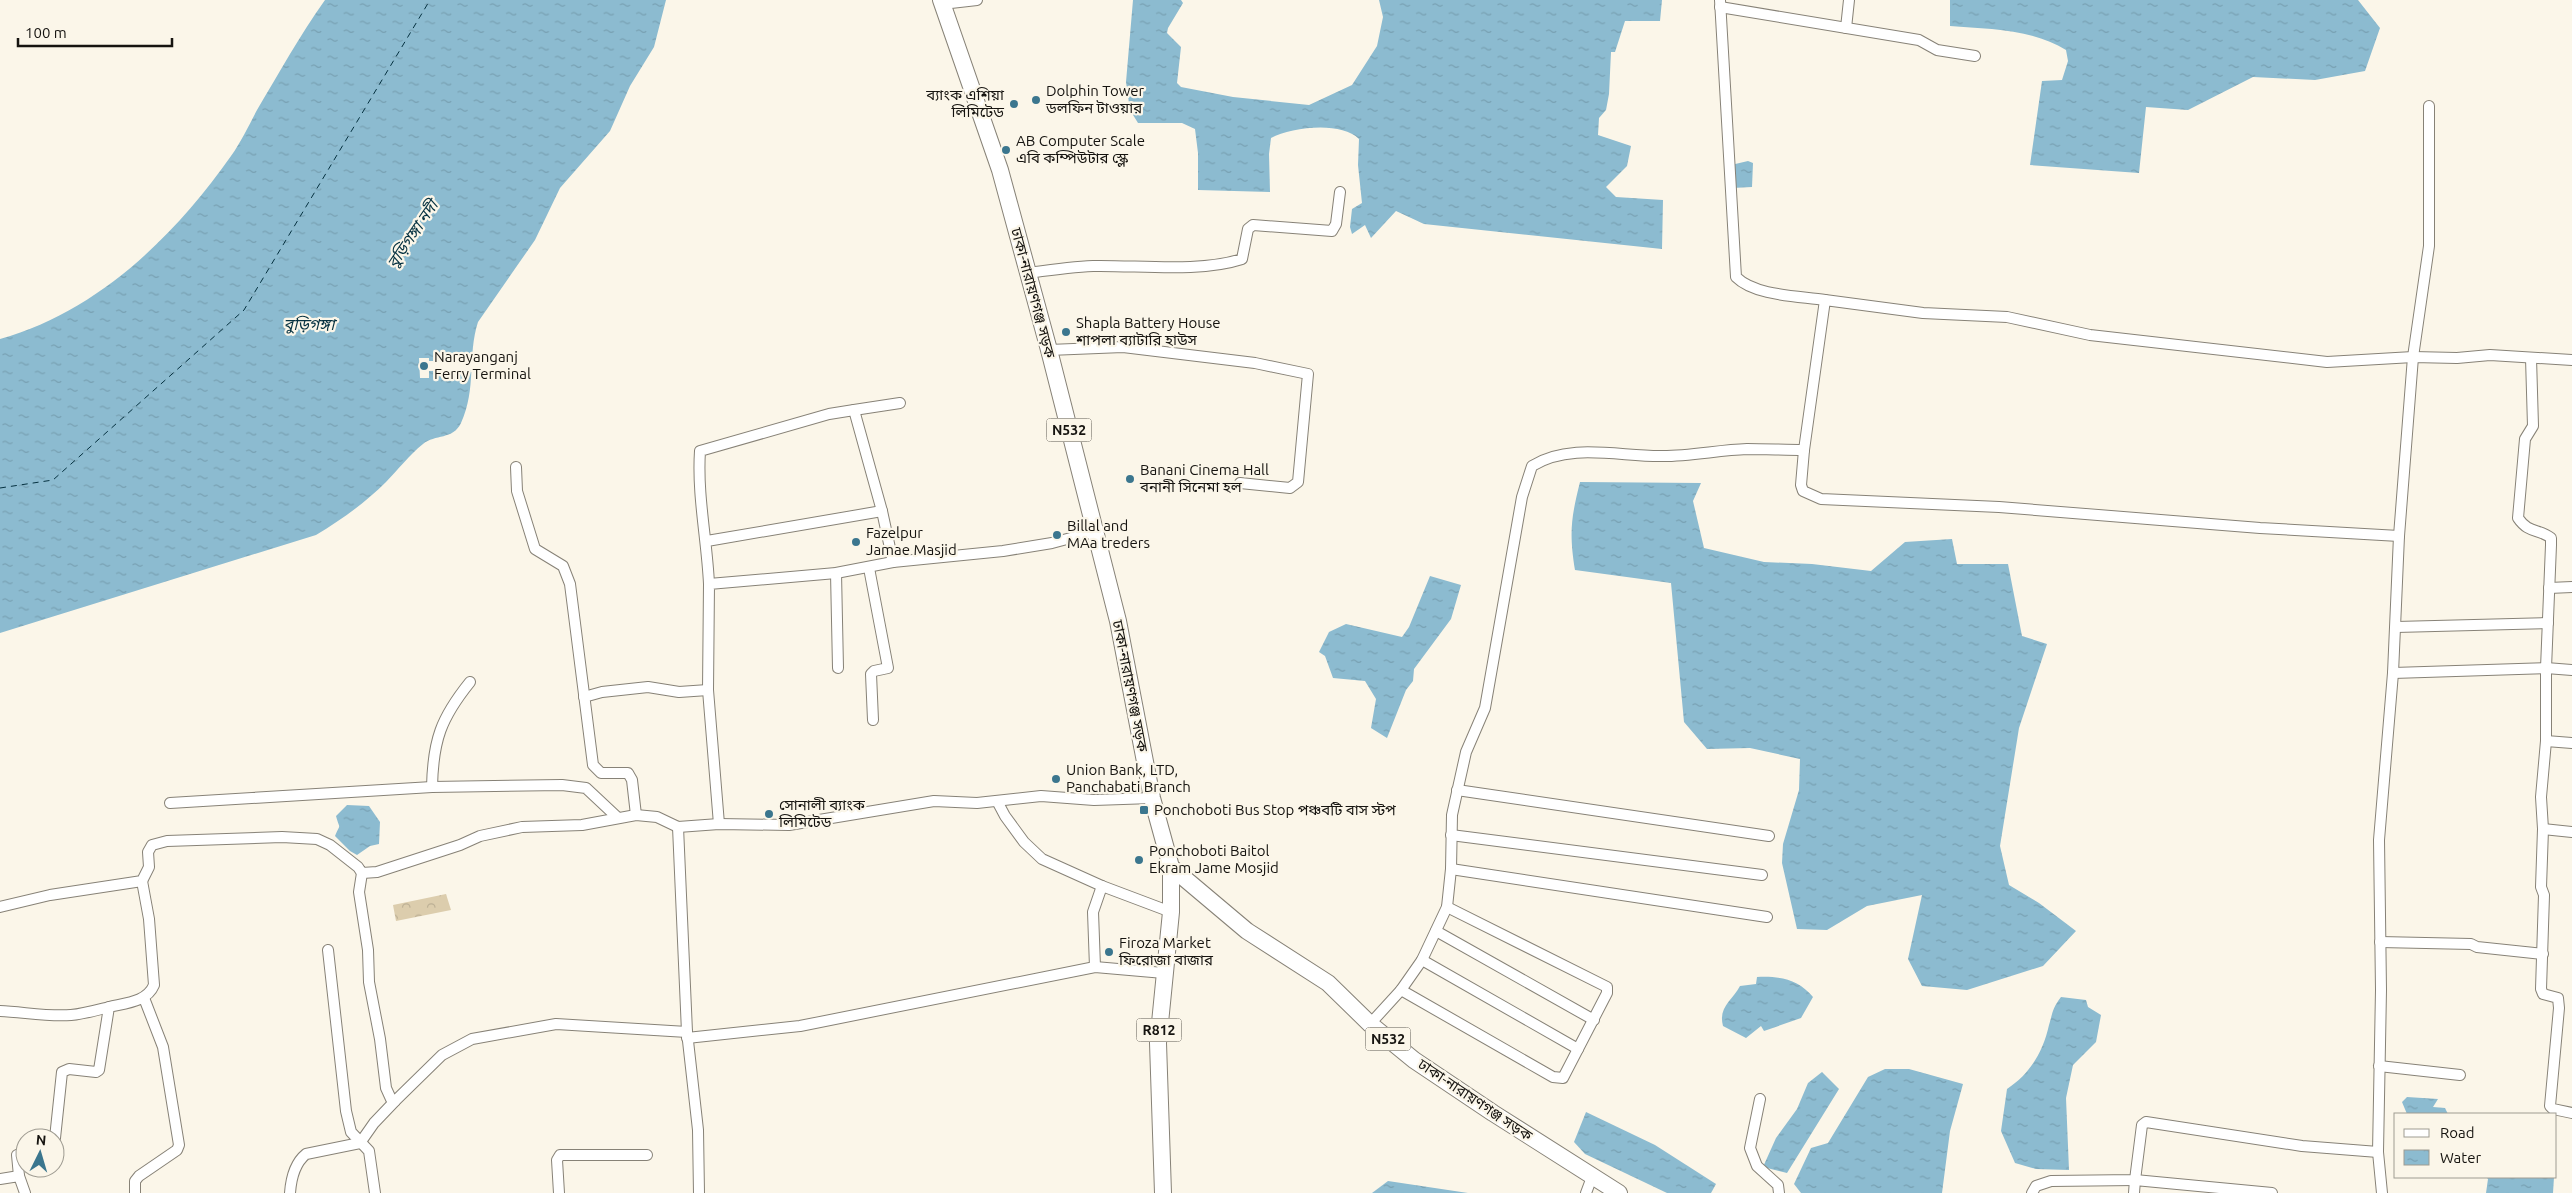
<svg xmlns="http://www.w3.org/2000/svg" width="2572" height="1193" viewBox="0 0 2572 1193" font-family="Ubuntu,'Noto Sans Bengali',sans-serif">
	<defs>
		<pattern id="park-crowns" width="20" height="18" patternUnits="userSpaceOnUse" patternTransform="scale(1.25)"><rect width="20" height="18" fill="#dccdad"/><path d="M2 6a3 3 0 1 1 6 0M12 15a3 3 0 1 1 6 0" fill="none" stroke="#bcaf94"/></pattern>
		<pattern id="water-ripples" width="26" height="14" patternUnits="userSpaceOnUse" patternTransform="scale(1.25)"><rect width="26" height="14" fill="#8cbbd0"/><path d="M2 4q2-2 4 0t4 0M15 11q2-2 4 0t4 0" fill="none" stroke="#78a0b2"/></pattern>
	</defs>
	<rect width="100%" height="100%" fill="#fbf6e9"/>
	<polygon fill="url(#park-crowns)" points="446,894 451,910 396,921 393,905"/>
	<g fill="url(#water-ripples)">
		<path d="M 325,0 L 666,0 L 654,47 L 630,86 L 610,131 L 560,188 L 535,240 L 478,322 C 467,356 477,388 461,423 C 453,440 435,434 423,444 C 409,455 398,470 386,482 C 365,503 341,520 316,535 L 0,633 L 0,339 C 97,312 174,237 231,156 C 241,142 249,125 257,110 C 279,73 300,35 325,0 Z"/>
		<path d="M 1133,0 L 1181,0 L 1183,3 L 1168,28 L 1167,33 L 1181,47 L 1177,83 L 1181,87 L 1233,97 L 1309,105 L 1352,85 L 1377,46 L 1383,17 L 1379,0 L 1662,0 L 1660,21 L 1625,21 L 1615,52 L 1611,52 L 1609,94 L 1606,110 L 1599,118 L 1598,135 L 1631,146 L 1627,166 L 1606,187 L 1616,197 L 1663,200 L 1662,249 L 1424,224 L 1396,211 L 1371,238 L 1365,225 L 1352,234 L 1350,227 L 1352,209 L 1362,203 L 1358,165 L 1359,139 C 1341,121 1292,127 1271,138 L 1269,154 L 1270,192 L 1198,190 L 1198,153 L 1195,129 L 1182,123 L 1138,123 L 1130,110 L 1126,82 Z"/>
		<path d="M 1950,0 L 2358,0 L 2380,28 L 2365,71 L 2315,80 L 2253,77 L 2188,110 L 2146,107 L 2139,173 L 2030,165 L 2042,81 L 2062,80 L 2068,61 L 2066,50 C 2033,29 1988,29 1950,26 Z"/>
		<polygon points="1748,161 1753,163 1752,187 1732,188 1731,165"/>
		<path d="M 1580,482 L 1701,483 L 1693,501 L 1704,548 L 1764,562 L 1812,564 L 1871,571 L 1905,542 L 1952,539 L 1957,564 L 2008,564 L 2022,636 L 2047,644 L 2019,728 L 2000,846 L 2009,885 L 2039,903 L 2076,931 L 2043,966 L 1967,990 L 1922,986 L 1908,959 L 1922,895 L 1867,906 L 1827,930 L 1797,929 L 1782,863 L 1783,844 L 1799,790 L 1800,759 L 1750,748 L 1707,749 L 1684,722 L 1671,583 L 1575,570 C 1569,533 1571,518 1580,482 Z"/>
		<polygon points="1430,576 1461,585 1451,619 1414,669 1413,681 1406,690 1387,738 1371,728 1376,699 1365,681 1333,678 1325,656 1319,652 1329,632 1346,624 1402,637 1409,627"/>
		<path d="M 347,805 L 369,806 L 380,822 L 379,844 L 370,846 L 357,855 L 350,851 L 335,836 C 341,822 340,831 336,816 Z"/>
		<path d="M 1757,977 C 1780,976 1798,979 1813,997 L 1801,1018 L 1764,1031 L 1761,1026 L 1746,1038 L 1723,1026 C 1718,1007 1732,1001 1740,986 L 1756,984 Z"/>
		<path d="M 2061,997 L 2086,1000 L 2088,1007 L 2101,1015 L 2096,1042 L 2073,1065 L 2066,1098 L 2069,1170 L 2036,1169 L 2015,1163 L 2001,1131 L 2007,1089 C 2030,1074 2043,1052 2049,1025 C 2053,1012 2052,1009 2061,997 Z"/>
		<polygon points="1885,1069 1909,1069 1963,1084 1950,1131 1942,1193 1801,1193 1794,1184 1811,1148 1828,1143 1868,1077"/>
		<polygon points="1822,1072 1839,1089 1787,1173 1763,1167 1776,1138 1797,1109 1808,1083"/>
		<polygon points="2407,1097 2438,1099 2433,1107 2445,1108 2448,1114 2407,1114 2402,1102"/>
		<polygon points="1586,1112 1655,1145 1716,1184 1711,1193 1667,1193 1585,1154 1574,1142"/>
		<polygon points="2486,1177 2554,1177 2553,1193 2486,1193 2488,1179"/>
		<polygon points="1388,1181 1468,1193 1372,1193"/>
	</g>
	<polygon fill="#fbf6e9" points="419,358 429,358 429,361 476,361 476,370 429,371 429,378 420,378"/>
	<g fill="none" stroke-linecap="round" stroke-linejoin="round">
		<polyline stroke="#053140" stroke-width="1" stroke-dasharray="6 5" stroke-linecap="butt" points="0,488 53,480 244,310 430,0"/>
		<g stroke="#878277" stroke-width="12">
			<g id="minor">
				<path d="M 1720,0 L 1736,277 C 1755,296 1799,296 1825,300"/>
				<polyline points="942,4 977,0"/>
				<polyline points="1720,7 1919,40 1937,50 1975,56"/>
				<polyline points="1846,28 1849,0"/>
				<path d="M 1028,273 C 1050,270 1071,267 1093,266 C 1138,265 1199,273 1242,259 L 1248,229 L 1253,225 L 1332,231 L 1336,224 L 1340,192"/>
				<polyline points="1049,350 1123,347 1255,363 1308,374 1298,482 1290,488 1240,483"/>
				<path d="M 2531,358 L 2533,426 L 2525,439 L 2518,518 C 2529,534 2538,528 2551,538 L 2551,545 L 2546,668 L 2546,741 L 2541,797 L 2543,829 L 2541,887 L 2544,895 L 2541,989 L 2543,994 L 2558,998 L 2559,1008 L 2550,1106 L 2553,1109 L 2572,1113"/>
				<polyline points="854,410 900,403"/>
				<polyline points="1804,450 1801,485 1803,491 1821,499 1999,507 2260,528 2399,536"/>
				<polyline points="516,467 517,491 535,549 563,566 570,584 593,765 601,773 628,773 632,780 636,815"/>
				<polyline points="882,511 893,562"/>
				<path d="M 707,541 L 882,511 L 854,410 L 829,414 L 700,451 C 697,495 707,540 709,584"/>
				<polyline points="869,568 888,668 874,671 871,674 873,720"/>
				<polyline points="836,573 838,668"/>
				<polyline points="2549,588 2572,587"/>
				<polyline points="2396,627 2548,623"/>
				<polyline points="2393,673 2546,668 2572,670"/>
				<path d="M 470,682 C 441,718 433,740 432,787 L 562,785 L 586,788 L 618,818"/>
				<polyline points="584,697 602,692 648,687 679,692 708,690"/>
				<polyline points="2546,741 2572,743"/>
				<polyline points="1457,790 1769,836"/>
				<polyline points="997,801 1005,816 1024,842 1042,859 1102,886 1171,912"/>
				<polyline points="170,803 432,787"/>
				<polyline points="719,824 708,690 709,584 836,573 893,562 1003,551 1052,543 1097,531"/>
				<polyline points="678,827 687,1032 698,1130 699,1193"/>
				<polyline points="2543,829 2572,832"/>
				<polyline points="1451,835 1762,875"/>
				<polyline points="1451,869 1767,917"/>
				<polyline points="362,873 359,892 368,950 369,982 380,1039 386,1088 391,1099 395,1101 442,1055 472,1039 556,1024 687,1032"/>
				<polyline points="0,907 50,895 142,881 149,867 148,852 152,845 167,841 282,837 317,839 330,845 358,867 362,873 377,872 460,845 480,836 522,827 582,825 636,815 657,817 678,827 719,824 789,825 934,801 977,803 1041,796 1094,800 1152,798"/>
				<polyline points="1436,931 1594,1020"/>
				<polyline points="2380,942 2471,944 2477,947 2543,954"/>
				<polyline points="328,950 346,1111 351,1132 369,1151 375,1193"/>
				<polyline points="1422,960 1578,1049"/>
				<polyline points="1095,967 1093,912 1102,886"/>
				<polyline points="1401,990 1553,1077 1563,1078 1607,993 1607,987 1447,907"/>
				<path d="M 0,1011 C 23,1012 49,1017 71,1015 C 83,1014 97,1010 109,1007"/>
				<path d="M 1370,1024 L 1401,990 L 1422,960 L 1447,907 L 1451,869 L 1452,815 L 1466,752 L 1485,708 L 1522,497 L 1532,466 C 1570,442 1621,457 1663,456 C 1691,456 1719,450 1747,449 C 1766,449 1785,450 1804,450 L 1825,300 L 1923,313 L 2007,317 L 2090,335 L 2327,362 L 2413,357 L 2457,358 L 2490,355 L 2572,360"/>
				<polyline points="687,1038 800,1026 1095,967 1164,973"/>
				<polyline points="2379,1066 2460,1075"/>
				<polyline points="1760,1099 1750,1148 1757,1166 1778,1185 1779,1193"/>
				<path d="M 55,1138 L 62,1072 L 69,1069 L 96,1072 L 99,1070 L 109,1007 C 126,1003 147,1002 154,985 L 149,919 L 142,881"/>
				<polyline points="19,1176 17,1155 25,1151"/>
				<polyline points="0,1179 19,1176 25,1193"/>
				<polyline points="135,1193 135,1181 139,1176 177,1150 179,1145 163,1047 144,998"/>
				<path d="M 290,1193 C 291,1179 295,1163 306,1154 L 360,1143 L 374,1123 L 395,1101"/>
				<polyline points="559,1193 557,1160 560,1155 647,1155"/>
				<polyline points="1586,1193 1592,1177"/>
				<polyline points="2032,1193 2036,1186 2051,1181 2135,1180 2142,1125 2146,1122 2302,1146 2378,1152"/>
				<polyline points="2134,1193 2135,1180 2272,1193"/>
				<polyline points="2382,1193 2378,1152 2381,990 2379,840 2393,673 2399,536 2413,357 2429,246 2429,106"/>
			</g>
		</g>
		<g stroke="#878277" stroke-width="18">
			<polyline id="primary" points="1163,1193 1158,1043 1171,912 1171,867"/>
		</g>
		<g stroke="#878277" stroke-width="18">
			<polyline id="trunk" points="941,0 1000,170 1049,350 1118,621 1152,798 1171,867 1247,931 1328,983 1370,1024 1414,1060 1493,1113 1619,1193"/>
		</g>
		<use href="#minor" stroke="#fff" stroke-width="10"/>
		<use href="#primary" stroke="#fff" stroke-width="16"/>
		<use href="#trunk" stroke="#fff" stroke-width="16"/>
	</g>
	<g fill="#3b768e" stroke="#fbf6e9" stroke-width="2">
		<circle cx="1036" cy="100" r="5"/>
		<circle cx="1014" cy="104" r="5"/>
		<circle cx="1006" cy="150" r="5"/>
		<circle cx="1066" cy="332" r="5"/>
		<circle cx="424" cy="366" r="5"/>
		<circle cx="1130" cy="479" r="5"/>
		<circle cx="1057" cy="535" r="5"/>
		<circle cx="856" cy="542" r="5"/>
		<circle cx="1056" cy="779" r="5"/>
		<rect x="1139" y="805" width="10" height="10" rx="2.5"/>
		<circle cx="769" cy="814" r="5"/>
		<circle cx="1139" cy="860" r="5"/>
		<circle cx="1109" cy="952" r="5"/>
	</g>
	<g text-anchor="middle" stroke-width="4.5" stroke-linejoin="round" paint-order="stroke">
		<g fill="#fbf6e9" stroke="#5b5851" stroke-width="1">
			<rect x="1046.5" y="418.5" width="45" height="23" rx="4"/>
			<rect x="1136.5" y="1018.5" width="45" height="23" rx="4"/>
			<rect x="1365.5" y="1027.5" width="45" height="23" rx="4"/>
		</g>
		<g font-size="14" font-weight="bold" fill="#161410">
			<text x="1069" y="435">N532</text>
			<text x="1159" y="1035">R812</text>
			<text x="1388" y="1044">N532</text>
		</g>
		<g font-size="15" fill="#161410" stroke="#fbf6e9" text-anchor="start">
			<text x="1046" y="96">Dolphin Tower<tspan x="1046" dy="17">ডলফিন টাওয়ার</tspan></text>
			<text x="1004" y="100" text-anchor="end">ব্যাংক এশিয়া<tspan x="1004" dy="17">লিমিটেড</tspan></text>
			<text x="1016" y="146">AB Computer Scale<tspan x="1016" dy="17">এবি কম্পিউটার স্কেল</tspan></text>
			<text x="1076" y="328">Shapla Battery House<tspan x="1076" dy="17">শাপলা ব্যাটারি হাউস</tspan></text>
			<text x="434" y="362">Narayanganj<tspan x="434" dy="17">Ferry Terminal</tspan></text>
			<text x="1140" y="475">Banani Cinema Hall<tspan x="1140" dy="17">বনানী সিনেমা হল</tspan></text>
			<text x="1067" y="531">Billal and<tspan x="1067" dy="17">MAa treders</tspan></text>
			<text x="866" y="538">Fazelpur<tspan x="866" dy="17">Jamae Masjid</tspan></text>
			<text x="1066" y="775">Union Bank, LTD,<tspan x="1066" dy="17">Panchabati Branch</tspan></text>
			<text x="779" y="810">সোনালী ব্যাংক<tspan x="779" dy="17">লিমিটেড</tspan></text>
			<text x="1154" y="815">Ponchoboti Bus Stop পঞ্চবটি বাস স্টপ</text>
			<text x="1149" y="856">Ponchoboti Baitol<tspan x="1149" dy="17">Ekram Jame Mosjid</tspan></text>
			<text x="1119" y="948">Firoza Market<tspan x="1119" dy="17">ফিরোজা বাজার</tspan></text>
		</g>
		<g font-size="15" fill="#161410" stroke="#fbf6e9">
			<text transform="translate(1033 293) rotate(75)" y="5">ঢাকা-নারায়ণগঞ্জ সড়ক</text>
			<text transform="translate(1130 686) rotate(79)" y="5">ঢাকা-নারায়ণগঞ্জ সড়ক</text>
			<text transform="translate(1475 1100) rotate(34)" y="5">ঢাকা-নারায়ণগঞ্জ সড়ক</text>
		</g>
		<g font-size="16" font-style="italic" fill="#053140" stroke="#fbf6e9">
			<text transform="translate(412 234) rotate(-56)" y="6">বুড়িগঙ্গা নদী</text>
			<text x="309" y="330">বুড়িগঙ্গা</text>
		</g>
	</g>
	<rect x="2394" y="1113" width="162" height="65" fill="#fbf6e9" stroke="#9f9c92"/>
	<rect x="2404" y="1129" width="25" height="8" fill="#ffffff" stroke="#9f9c92"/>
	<text x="2440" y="1138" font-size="15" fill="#161410">Road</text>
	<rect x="2404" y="1150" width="25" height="15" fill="url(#water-ripples)" stroke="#9f9c92"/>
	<text x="2440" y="1163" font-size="15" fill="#161410">Water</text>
	<g transform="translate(40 1153) rotate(5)"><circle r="24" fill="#fbf6e9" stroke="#9f9c92"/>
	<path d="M0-4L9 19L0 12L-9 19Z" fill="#3b768e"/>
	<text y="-8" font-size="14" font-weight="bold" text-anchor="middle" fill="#161410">N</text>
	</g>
	<path d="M18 38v8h154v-8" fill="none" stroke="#161410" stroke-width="2.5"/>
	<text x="25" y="38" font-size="15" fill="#161410" stroke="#fbf6e9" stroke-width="4" paint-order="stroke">100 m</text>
</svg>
